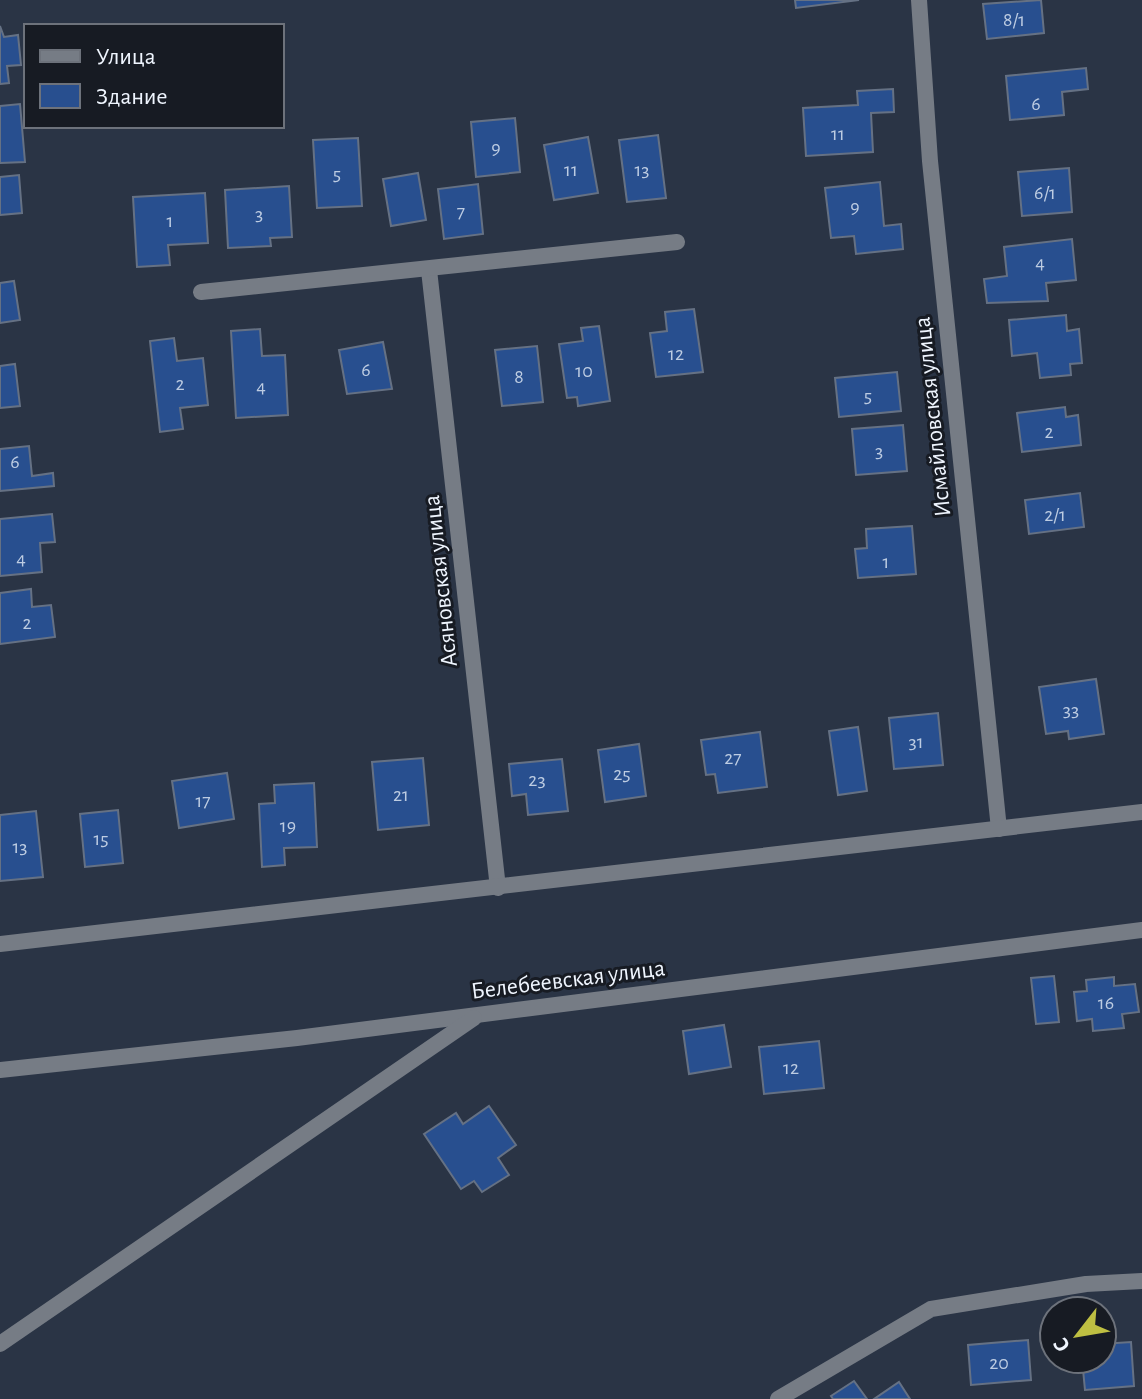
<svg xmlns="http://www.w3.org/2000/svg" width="1142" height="1399" viewBox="0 0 1142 1399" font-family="'Alegreya Sans',sans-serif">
	<rect width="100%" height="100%" fill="#2a3445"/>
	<g fill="#284f8f" stroke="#657184" stroke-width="2">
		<polygon points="795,0 859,0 796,8"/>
		<polygon points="1041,0 1044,33 987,39 983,4"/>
		<polygon points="0,26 4,37 18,35 21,65 7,66 9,83 0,84"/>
		<polygon points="1086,68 1088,89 1062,92 1064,115 1010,120 1006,76"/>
		<polygon points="893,89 894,112 871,113 873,152 806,156 803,108 858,105 857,91"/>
		<polygon points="20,104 25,162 0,163 0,106"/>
		<polygon points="515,118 520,172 476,177 471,122"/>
		<polygon points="658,135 666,198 627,202 619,140"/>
		<polygon points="588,137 598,193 554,200 544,145"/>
		<polygon points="358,138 362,206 317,208 313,140"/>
		<polygon points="1069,168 1072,212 1022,216 1018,172"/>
		<polygon points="418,173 426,220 391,226 383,179"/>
		<polygon points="19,175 22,213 0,215 0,177"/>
		<polygon points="880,182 884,226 901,224 903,249 856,254 854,236 831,238 825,188"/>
		<polygon points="478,184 483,234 444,239 438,189"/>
		<polygon points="289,186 292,237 270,238 271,246 228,248 225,190"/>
		<polygon points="205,193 208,243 168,245 170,265 137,267 133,197"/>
		<polygon points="1072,239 1076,280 1046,283 1048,301 987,303 984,279 1007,276 1004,247"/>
		<polygon points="14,281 20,320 0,323 0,283"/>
		<polygon points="694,309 703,372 656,377 650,333 667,331 665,312"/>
		<polygon points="1066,315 1067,331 1079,329 1082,363 1070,364 1071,375 1040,378 1037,353 1012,356 1009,320"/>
		<polygon points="599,326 610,401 578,406 577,397 567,398 559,344 583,341 581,328"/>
		<polygon points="260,329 262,356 285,355 288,415 236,418 231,331"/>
		<polygon points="174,338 177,361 203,358 208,405 180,408 183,429 160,432 150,341"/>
		<polygon points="383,342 392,389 347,394 339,350"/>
		<polygon points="537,346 543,402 502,406 495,350"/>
		<polygon points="15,364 20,406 0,408 0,366"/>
		<polygon points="897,372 901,411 839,417 835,378"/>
		<polygon points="1065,407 1066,417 1078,415 1081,445 1022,452 1017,413"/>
		<polygon points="903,425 907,471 856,475 852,429"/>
		<polygon points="29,446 32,476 53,473 54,486 0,491 0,449"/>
		<polygon points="1080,493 1084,527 1029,534 1025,500"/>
		<polygon points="52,514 55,542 40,543 42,572 0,576 0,519"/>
		<polygon points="912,526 916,574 858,578 855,549 867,548 866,529"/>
		<polygon points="31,589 32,607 51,605 55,637 0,644 0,593"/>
		<polygon points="1096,679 1104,734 1069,739 1068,731 1046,734 1039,687"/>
		<polygon points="938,713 943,765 894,769 889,718"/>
		<polygon points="858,727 867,791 838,795 829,731"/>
		<polygon points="760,732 767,787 718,793 715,774 706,775 701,740"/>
		<polygon points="639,744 646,796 605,802 598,750"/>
		<polygon points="423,758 429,825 378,830 372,762"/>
		<polygon points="562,759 568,811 528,815 526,794 512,796 509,764"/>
		<polygon points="227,773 234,819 179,828 172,781"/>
		<polygon points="314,783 317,847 284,848 285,865 262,867 259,804 275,803 274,785"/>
		<polygon points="118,810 123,863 85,867 80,814"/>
		<polygon points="36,811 43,877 0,881 0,815"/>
		<polygon points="1054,976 1059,1022 1036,1024 1031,978"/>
		<polygon points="1114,977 1114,986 1135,984 1139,1012 1122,1014 1124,1028 1093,1031 1092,1019 1077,1021 1074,992 1087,991 1086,980"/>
		<polygon points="724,1025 731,1067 689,1074 683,1031"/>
		<polygon points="819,1041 824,1088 764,1094 759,1047"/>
		<polygon points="489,1106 516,1145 498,1158 509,1175 482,1192 474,1181 461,1189 424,1134 456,1113 463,1124"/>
		<polygon points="1028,1340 1031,1380 971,1385 968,1345"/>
		<polygon points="1131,1342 1134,1386 1085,1390 1082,1359 1102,1359 1102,1344"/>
		<polygon points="854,1381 867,1399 833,1399 831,1396"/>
		<polygon points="899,1382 910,1399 874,1399"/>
	</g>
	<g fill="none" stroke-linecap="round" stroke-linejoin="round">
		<g stroke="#767c85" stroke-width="16">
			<polyline points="429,270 498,888"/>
			<polyline points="201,292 677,242"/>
		</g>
		<g stroke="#767c85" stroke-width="16">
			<polyline points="919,0 930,161 999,829"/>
			<polyline points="0,944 1142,812"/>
			<polyline points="0,1070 297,1038 1142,930"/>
			<polyline points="0,1344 474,1018"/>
			<polyline points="778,1399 931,1309 1086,1284 1142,1281"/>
		</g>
	</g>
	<g text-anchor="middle" stroke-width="6" stroke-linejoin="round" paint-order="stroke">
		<g font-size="20" fill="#bdcce2">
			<text x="1014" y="26">8/1</text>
			<text x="1036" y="110">6</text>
			<text x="838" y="140">11</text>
			<text x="496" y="154">9</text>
			<text x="571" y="176">11</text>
			<text x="642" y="176">13</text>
			<text x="337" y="180">5</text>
			<text x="1045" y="199">6/1</text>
			<text x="855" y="213">9</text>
			<text x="461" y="218">7</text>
			<text x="259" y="220">3</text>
			<text x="170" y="227">1</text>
			<text x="1040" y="269">4</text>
			<text x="676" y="360">12</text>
			<text x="366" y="376">6</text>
			<text x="584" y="377">10</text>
			<text x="519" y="383">8</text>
			<text x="180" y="390">2</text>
			<text x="261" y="393">4</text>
			<text x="868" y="402">5</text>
			<text x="1049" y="438">2</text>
			<text x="879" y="457">3</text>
			<text x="15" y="468">6</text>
			<text x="1055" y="521">2/1</text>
			<text x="21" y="565">4</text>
			<text x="886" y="568">1</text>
			<text x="27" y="629">2</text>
			<text x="1071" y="716">33</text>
			<text x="916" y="748">31</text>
			<text x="733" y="764">27</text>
			<text x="622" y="780">25</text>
			<text x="537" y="786">23</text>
			<text x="401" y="801">21</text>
			<text x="203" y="807">17</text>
			<text x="288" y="832">19</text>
			<text x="101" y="845">15</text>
			<text x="20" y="853">13</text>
			<text x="1106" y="1009">16</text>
			<text x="791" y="1074">12</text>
			<text x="999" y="1369">20</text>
		</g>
		<g font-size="24" fill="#eff5fe" stroke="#171b23">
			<text transform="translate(932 417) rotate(-96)" y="8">Исмайловская улица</text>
			<text transform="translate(440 581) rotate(-96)" y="8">Асяновская улица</text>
			<text transform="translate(568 979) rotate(-7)" y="8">Белебеевская улица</text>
		</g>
	</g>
	<rect x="24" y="24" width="260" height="104" fill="#171b23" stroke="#6d727b" stroke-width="2"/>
	<rect x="40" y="50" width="40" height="12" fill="#767c85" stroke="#6d727b" stroke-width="2"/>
	<text x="96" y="64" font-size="24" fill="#eff5fe">Улица</text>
	<rect x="40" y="84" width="40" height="24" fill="#284f8f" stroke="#6d727b" stroke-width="2"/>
	<text x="96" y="104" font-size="24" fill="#eff5fe">Здание</text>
	<g transform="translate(1078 1335) rotate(239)"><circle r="38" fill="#171b23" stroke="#6d727b" stroke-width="2"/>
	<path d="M0-6L14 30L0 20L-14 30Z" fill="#bebf42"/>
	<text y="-12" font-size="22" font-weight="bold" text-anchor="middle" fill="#eff5fe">С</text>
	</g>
</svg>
